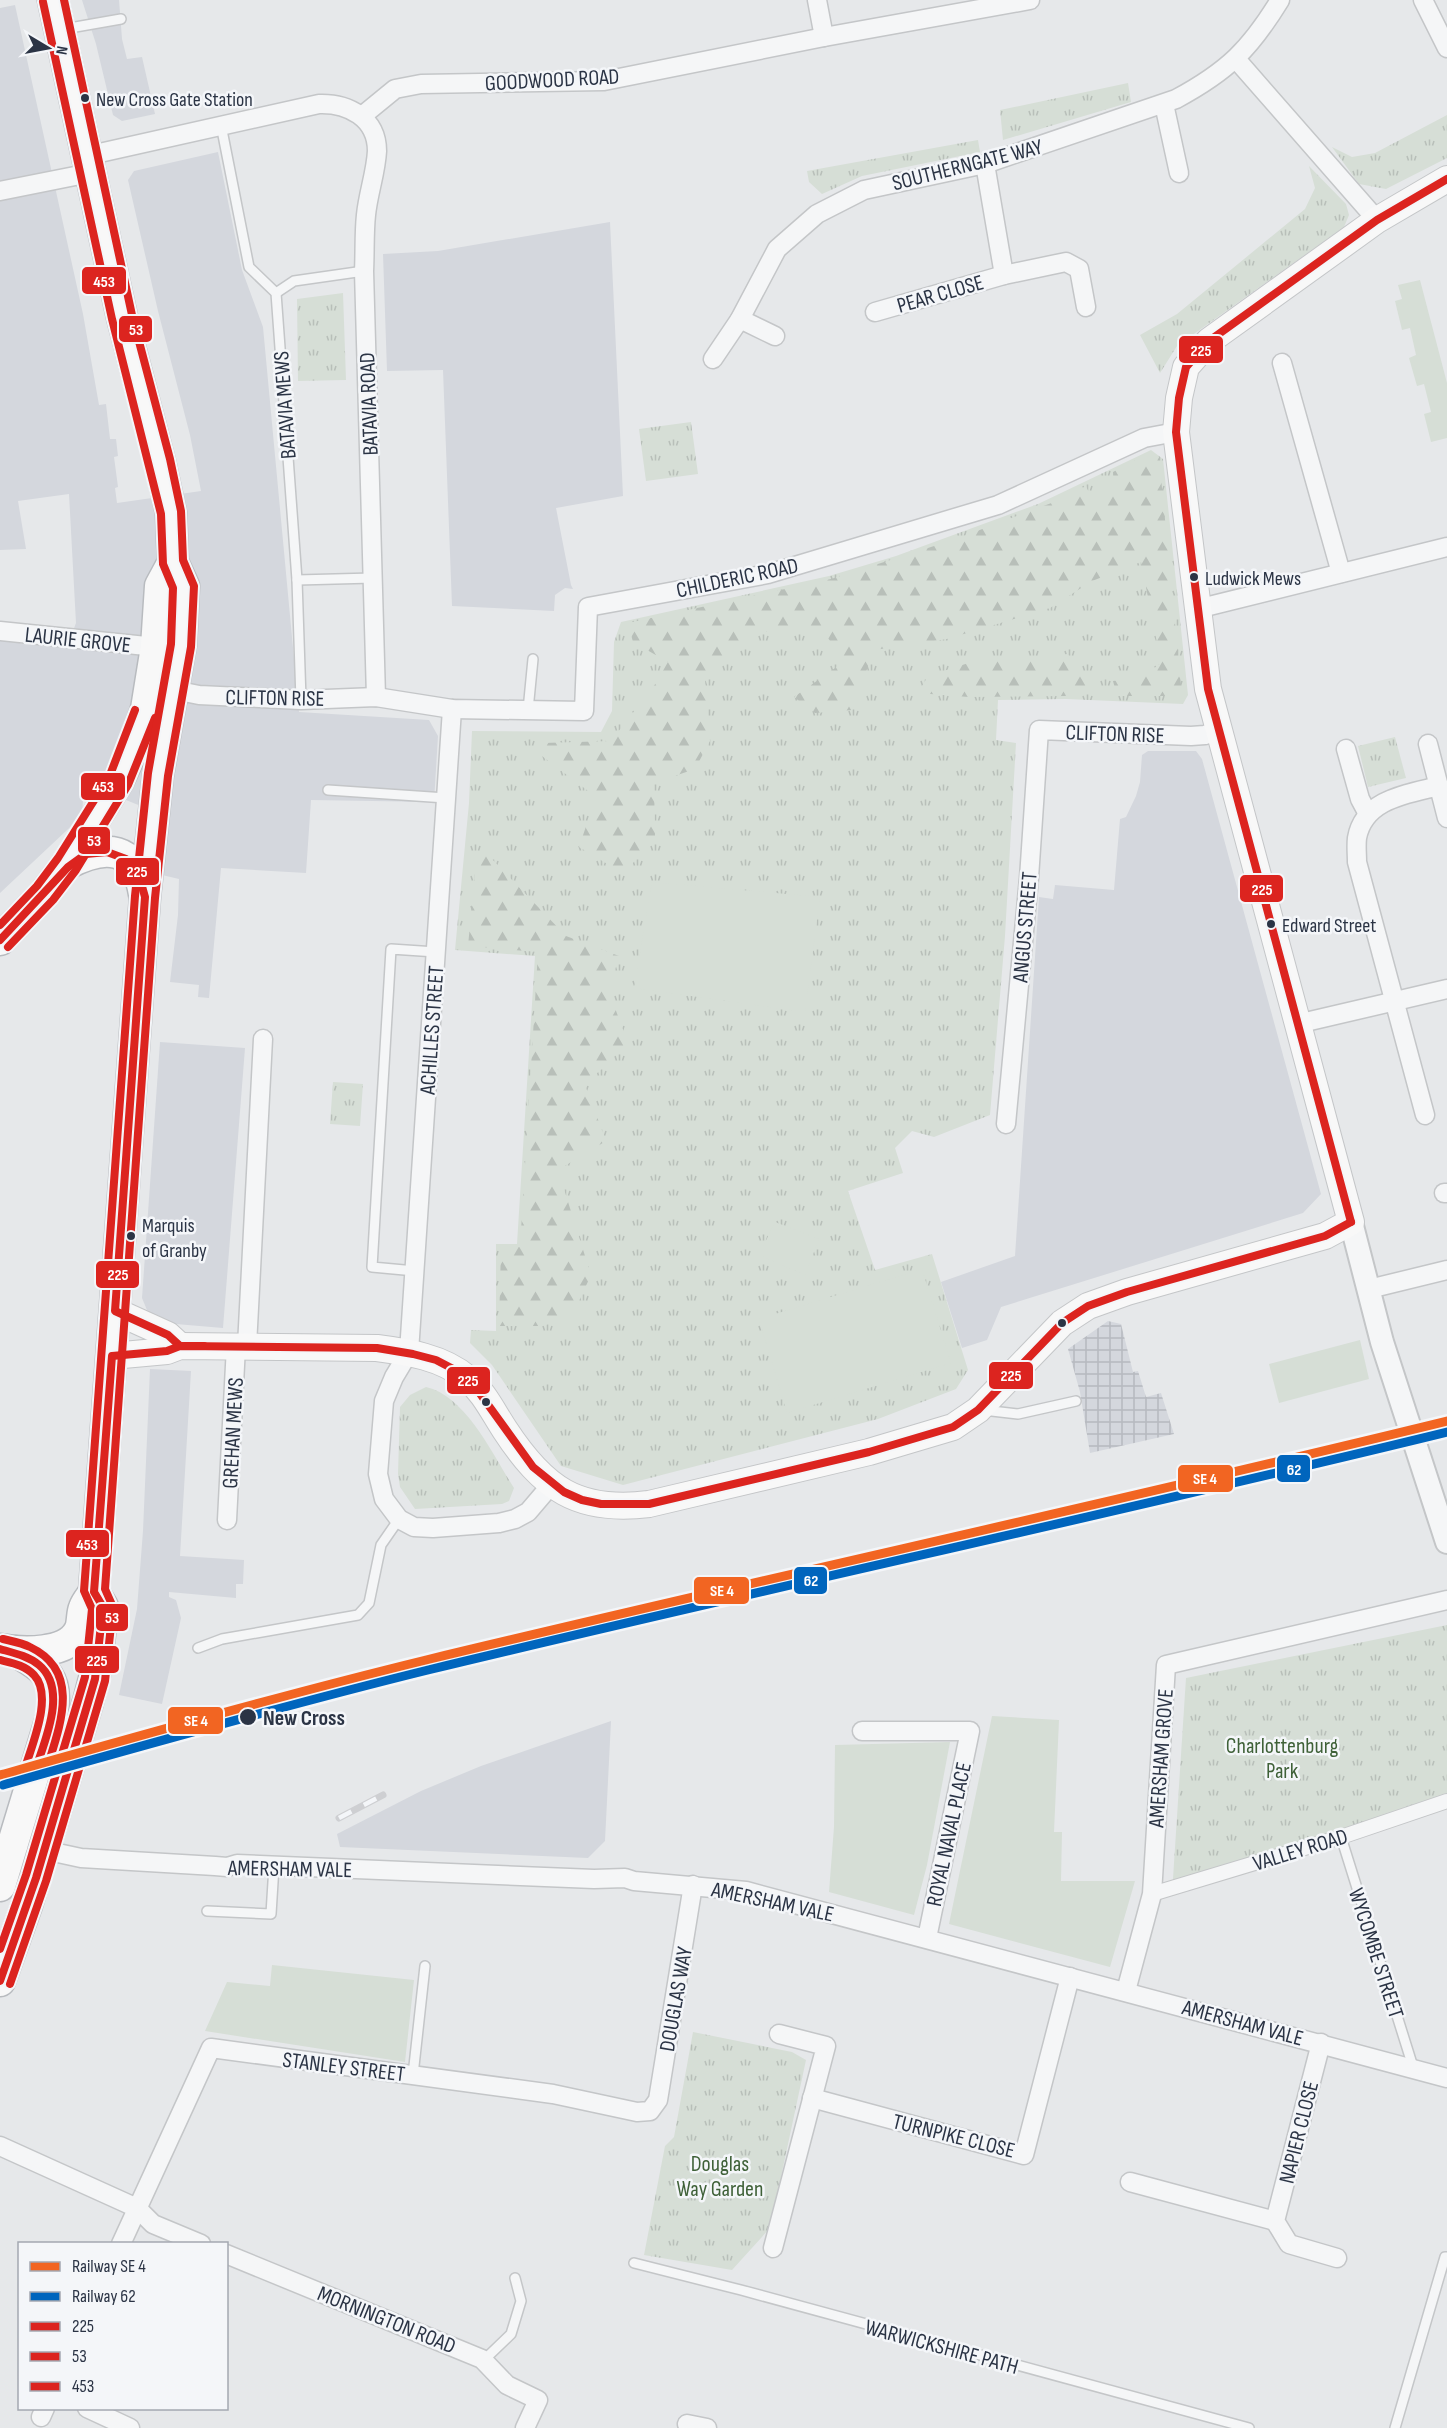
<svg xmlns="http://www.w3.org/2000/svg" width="1447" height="2428" viewBox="0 0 1447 2428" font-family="'Sofia Sans Condensed',sans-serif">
	<defs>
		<pattern id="industrial-grid" width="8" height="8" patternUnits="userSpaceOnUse" patternTransform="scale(1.5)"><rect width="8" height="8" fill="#d4d7dd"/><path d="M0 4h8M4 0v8" fill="none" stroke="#b6b9bf"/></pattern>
		<pattern id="grass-tufts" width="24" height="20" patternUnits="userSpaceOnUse" patternTransform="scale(1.5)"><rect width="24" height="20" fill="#d6ded6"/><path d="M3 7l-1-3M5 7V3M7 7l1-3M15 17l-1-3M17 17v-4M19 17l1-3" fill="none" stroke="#b8bfb9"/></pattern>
		<pattern id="forest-firs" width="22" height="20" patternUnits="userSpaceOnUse" patternTransform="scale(1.5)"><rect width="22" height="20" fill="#d6ded6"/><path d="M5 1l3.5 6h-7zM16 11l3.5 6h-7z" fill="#b8bfb9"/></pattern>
	</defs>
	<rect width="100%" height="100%" fill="#e6e8ea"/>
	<g fill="#d4d7dd">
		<polygon points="82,0 119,0 122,39 127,59 142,57 155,114 122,121 113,115 96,44"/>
		<polygon points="15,5 83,314 99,405 106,404 110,439 116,439 118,456 114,457 118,487 115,488 117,503 201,491 190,435 158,311 128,180 134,171 218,152 242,270 263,327 299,712 429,720 438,736 434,802 311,800 306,873 221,868 209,998 198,997 199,985 170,982 178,915 179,879 162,875 163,815 84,783 82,816 0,893 0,621 21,644 32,640 68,644 76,623 69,494 18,501 26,549 0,550 0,8"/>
		<polygon points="610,222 623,496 556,508 571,585 573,589 565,588 555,595 554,611 452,606 443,370 387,371 383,254 438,251"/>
		<polygon points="1148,751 1196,751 1202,759 1321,1194 1303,1213 1001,1307 987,1340 962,1348 941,1282 1015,1256 1039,897 1053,899 1055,885 1114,890 1120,819 1126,817 1136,796 1140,782 1142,755"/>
		<polygon points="160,1042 245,1048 223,1328 164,1323 149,1315 142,1298"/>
		<polygon points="150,1369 191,1371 180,1556 244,1560 243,1584 236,1584 236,1598 169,1592 169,1597 176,1600 181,1618 162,1704 119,1695 137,1609 143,1531"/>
		<polygon points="611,1721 605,1841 588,1858 340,1847 337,1834 421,1791 481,1766"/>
	</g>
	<polygon fill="url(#industrial-grid)" points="1108,1321 1121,1324 1133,1372 1138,1371 1146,1397 1161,1393 1174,1434 1090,1453 1080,1392 1068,1349"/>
	<g fill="url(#grass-tufts)">
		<polygon points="1128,83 1131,102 1003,140 1000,110"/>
		<polygon points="1447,115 1447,158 1386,189 1359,184 1332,147 1352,157 1375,153"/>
		<polygon points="978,140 980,152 862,176 822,194 809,182 807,171"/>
		<polygon points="1309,166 1346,204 1349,215 1344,227 1177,346 1160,373 1140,335 1177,314 1305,209 1315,188"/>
		<polygon points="343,293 346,380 298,381 297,299"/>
		<polygon points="691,422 698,474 646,481 639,429"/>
		<polygon points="1151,450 1163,459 1188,695 1183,704 1066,699 998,700 996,740 1016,743 1005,936 990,1115 934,1137 912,1131 895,1148 903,1173 848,1191 875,1270 932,1254 968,1370 956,1389 878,1419 623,1485 561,1466 492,1365 470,1343 471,1330 496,1331 496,1244 517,1244 535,956 455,950 469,803 472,731 601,732 612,711 614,642 621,622 829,576 896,556 1038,504"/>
		<polygon points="1395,737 1406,778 1368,787 1358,746"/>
		<polygon points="333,1082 363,1084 360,1126 330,1124"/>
		<path d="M 426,1387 C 466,1396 493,1455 514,1488 L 509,1501 L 502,1504 L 415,1509 L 400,1487 L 398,1474 L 400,1407 L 410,1395 Z"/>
		<polygon points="1447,1625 1447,1806 1172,1894 1186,1678"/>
		<polygon points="693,2032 792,2052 806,2060 770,2228 732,2270 644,2255 665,2146 674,2137"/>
	</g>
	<g fill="url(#forest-firs)">
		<polygon points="1151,452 1159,457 1182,696 1117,696 1113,681 1142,677 1161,663 1141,562 1092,581 1050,608 947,639 874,650 852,710 815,713 794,697 845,661 819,626 758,633 705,680 710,741 695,769 654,783 655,836 624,874 579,847 596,797 542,756 543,743 611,741 656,683 668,662 633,642 628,623 831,579 956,539 1054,502 1086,486 1093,502 1114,494 1113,472"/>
		<polygon points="1067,654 1098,686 1065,696 969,697 918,693 928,676 981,659 1028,661"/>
		<polygon points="477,852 491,858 566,936 619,956 609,992 628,1043 585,1085 606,1141 558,1170 591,1275 572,1316 542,1326 499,1326 501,1247 520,1247 538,952 468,946"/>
	</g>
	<g fill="#d6ded6">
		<polygon points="1420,280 1447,383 1447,438 1431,442 1424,414 1431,412 1424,384 1417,386 1409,358 1416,355 1410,328 1402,330 1395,301 1402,299 1398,285"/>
		<polygon points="652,882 820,897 805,1012 634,988"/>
		<polygon points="775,1222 819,1239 805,1275 759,1255"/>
		<polygon points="922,1269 951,1363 787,1413 759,1319"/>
		<polygon points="1360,1340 1369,1379 1279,1403 1269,1364"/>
		<polygon points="992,1716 1059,1720 1054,1832 1062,1832 1061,1881 1135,1881 1110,1967 949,1924"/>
		<polygon points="950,1742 927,1865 914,1915 829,1892 834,1827 835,1745"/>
		<polygon points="272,1965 414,1980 405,2062 205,2031 227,1982 270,1986"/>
	</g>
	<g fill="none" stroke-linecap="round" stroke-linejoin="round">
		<g stroke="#c4c6c8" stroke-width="12">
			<g id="service">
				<polyline points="64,29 121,19"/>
				<polyline points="221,125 249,267 276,293 297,580 301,700"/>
				<polyline points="276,293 294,281 364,271"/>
				<polyline points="297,580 373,578"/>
				<polyline points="528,710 533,659"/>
				<polyline points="328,790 446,798"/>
				<polyline points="415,1271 372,1267 391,949 436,952"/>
				<polyline points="983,1410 1018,1414 1076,1401"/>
				<polyline points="198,1648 222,1639 358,1615 369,1603 381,1545 399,1519"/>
				<polyline points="1341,1837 1414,2070"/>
				<polyline points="207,1911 271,1914 274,1866"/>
				<polyline points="413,2075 425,1966"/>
				<polyline points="634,2263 741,2290 1249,2428"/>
				<polyline points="484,2360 511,2334 521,2301 515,2278"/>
				<polyline points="1395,2428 1445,2257 1447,2257"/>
			</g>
		</g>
		<g stroke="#c4c6c8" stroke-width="16">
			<polyline id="pedestrian" points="1152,1894 1341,1837 1447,1801"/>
		</g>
		<g stroke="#c4c6c8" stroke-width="21">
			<g id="minor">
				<polyline points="817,0 824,37"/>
				<polyline points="1423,0 1447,48"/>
				<polyline points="1236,59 1377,220"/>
				<polyline points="1164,104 1179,173"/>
				<polyline points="362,116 395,89 421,84 604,81 824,37 1030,0"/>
				<path d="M 86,156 L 319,104 C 348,103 377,118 377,151 C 376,172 368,194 366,215 C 364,233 365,253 364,271 L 376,697"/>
				<polyline points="985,164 1004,275 1066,262 1079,269 1086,307"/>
				<polyline points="0,191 90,173"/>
				<polyline points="875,312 1004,275"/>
				<polyline points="740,319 775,336"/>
				<path d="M 713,359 L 740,319 L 777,249 L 817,214 L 864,190 L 985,164 L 1176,99 C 1228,71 1250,49 1280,0"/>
				<polyline points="1282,363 1341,573"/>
				<polyline points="1197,609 1447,547"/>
				<polyline points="0,631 156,647"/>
				<polyline points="174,690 199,695 301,700 376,697 452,709 584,711 588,607 768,574 998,505 1144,438 1176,432"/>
				<polyline points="452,709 409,1352 394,1377 384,1401 378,1474 384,1499 399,1519 414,1527 433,1528 499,1523 515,1519 528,1512 551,1485"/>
				<polyline points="1428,744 1447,818"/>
				<polyline points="1346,749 1360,799 1368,814"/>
				<polyline points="1297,1024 1447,989"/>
				<path d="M 1425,1115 L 1357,862 C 1357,854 1356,846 1357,838 C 1364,799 1407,794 1439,786"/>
				<polyline points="1006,1124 1029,878 1039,730 1191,736 1205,735 1218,730"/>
				<polyline points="1444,1193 1447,1193"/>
				<polyline points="1369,1289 1447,1270"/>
				<polyline points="247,1346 263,1039"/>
				<polyline points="227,1520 236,1346"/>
				<polyline points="862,1731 970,1731 927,1938"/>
				<polyline points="44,1850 81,1858 215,1866 227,1867 237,1864 594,1879 625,1878 634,1881 746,1891 1447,2078"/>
				<polyline points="1126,1991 1152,1894 1166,1665 1447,1600"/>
				<polyline points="1321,2043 1275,2221 1289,2244 1337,2258"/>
				<polyline points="812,2098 1024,2155 1070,1977"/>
				<polyline points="0,2146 137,2208 153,2224 201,2244"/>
				<polyline points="1130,2182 1275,2221"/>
				<polyline points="121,2244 211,2048 553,2094 637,2112 650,2111 658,2100 693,1885"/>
				<polyline points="773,2248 826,2046 779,2034"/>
				<polyline points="226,2254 482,2359 507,2385 538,2400 525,2428"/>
				<polyline points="87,2408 130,2428"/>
				<polyline points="41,2417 45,2408"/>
				<polyline points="687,2424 707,2428"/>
			</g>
		</g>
		<g stroke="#c4c6c8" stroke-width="26">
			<polyline id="tertiary" points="1351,1222 1382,1342 1447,1542"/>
		</g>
		<g stroke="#c4c6c8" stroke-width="28">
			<g id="secondary">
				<polyline points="115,1311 168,1335 180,1346"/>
				<path d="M 112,1356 L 167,1351 L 180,1346 L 377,1348 C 408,1352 442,1357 467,1378 C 484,1392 493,1412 505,1430 C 543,1488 577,1513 649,1504 L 869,1452 L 953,1427 L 978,1410 L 1062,1323 L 1088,1306 L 1127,1292 L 1325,1236 L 1351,1222 L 1208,689 L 1176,432 L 1179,398 L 1186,367 L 1209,341 L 1377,220 L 1447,179"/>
			</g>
		</g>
		<g stroke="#b8bbbf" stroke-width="33">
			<g id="trunk">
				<polyline points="53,0 122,317 160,462 171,513 173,562 184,586 181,645 158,775 145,897 94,1592 103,1607 96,1671 88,1702"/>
				<path d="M 67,864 C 106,844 136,845 144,894"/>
				<polyline points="0,940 45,893 67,864 119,780 130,756 146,709 156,647 160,586 173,562"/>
				<path d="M 0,1649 C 22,1653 67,1655 79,1631 C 83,1624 81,1615 84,1608 C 86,1602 91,1597 94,1592"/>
				<path d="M 14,1651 C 46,1668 61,1680 51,1718"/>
				<polyline points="0,1886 13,1843"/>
				<polyline points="0,1981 27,1905 52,1823"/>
			</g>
		</g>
		<use href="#service" stroke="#f5f6f7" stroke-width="9"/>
		<use href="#pedestrian" stroke="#f5f6f7" stroke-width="14"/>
		<use href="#minor" stroke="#f5f6f7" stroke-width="18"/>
		<use href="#tertiary" stroke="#f5f6f7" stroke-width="22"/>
		<use href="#secondary" stroke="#f8f8f8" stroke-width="26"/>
		<use href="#trunk" stroke="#f8f8f8" stroke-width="30"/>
		<g stroke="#cecfd2" stroke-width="7">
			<g id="rail">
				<path d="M 0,1787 C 237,1716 478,1660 718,1604 C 961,1548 1204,1490 1447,1432"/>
				<polyline points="339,1818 383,1795"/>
			</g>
		</g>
		<use href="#rail" stroke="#f4f6f9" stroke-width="4.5" stroke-dasharray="14" stroke-linecap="butt"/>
		<g stroke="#b8bbbf" stroke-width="33" stroke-linecap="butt">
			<g id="trunk-bridge">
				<polyline points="52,1823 88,1702"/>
				<polyline points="13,1843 51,1718"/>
			</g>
		</g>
		<use href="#trunk-bridge" stroke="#f8f8f8" stroke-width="30"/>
		<g stroke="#f4f6f9" stroke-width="12">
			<g id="bus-1">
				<polyline points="0,940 68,867 86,854 107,852 126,859 138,872 145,897 115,1311 168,1335 180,1346 204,1346"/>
				<polyline points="1351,1222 1208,689 1176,432 1179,398 1186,367 1209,341 1377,220 1447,179"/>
				<path d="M 0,1649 C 14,1653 28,1656 39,1665 C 68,1689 45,1740 36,1768"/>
				<polyline points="0,1981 36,1878 95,1679 103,1607 94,1592 112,1356 167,1351 180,1346 377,1348 413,1354 436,1360 457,1371 473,1384 533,1467 564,1492 582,1500 601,1504 649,1504 869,1452 953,1427 978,1410 1062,1323 1088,1306 1127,1292 1325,1236 1351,1222"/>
			</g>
		</g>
		<g stroke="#f4f6f9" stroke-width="12">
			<g id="bus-2">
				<polyline points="8,947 53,900 76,870 128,785 155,718"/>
				<path d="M 0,1660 C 12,1663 25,1665 34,1675 C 53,1695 33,1742 26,1765"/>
				<polyline points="10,1984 46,1881 105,1681 113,1607 105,1589 155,898 168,776 191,647 194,586 183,560 181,511 170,459 132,315 64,0"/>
			</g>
		</g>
		<g stroke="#f4f6f9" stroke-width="12">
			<g id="bus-3">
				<polyline points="0,925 37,886 58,858 110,775 135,710"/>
				<path d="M 3,1639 C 11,1641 22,1643 30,1647 C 83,1672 59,1728 46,1771"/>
				<polyline points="0,1949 26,1875 85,1677 92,1609 84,1591 135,896 148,773 171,644 173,588 163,564 161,514 112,319 43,2"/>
			</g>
		</g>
		<use href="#bus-1" stroke="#dc241f" stroke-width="8"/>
		<use href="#bus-2" stroke="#dc241f" stroke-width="8"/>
		<use href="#bus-3" stroke="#dc241f" stroke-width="8"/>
		<g stroke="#f4f6f9" stroke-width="14">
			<path id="rail-1" d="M 0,1775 C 142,1735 283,1695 426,1660 C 766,1578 1108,1504 1447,1421"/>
		</g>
		<g stroke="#f4f6f9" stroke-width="14">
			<path id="rail-2" d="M 3,1785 C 144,1745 286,1705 428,1670 C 767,1588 1108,1515 1447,1432"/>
		</g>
		<use href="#rail-1" stroke="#f26522" stroke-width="9"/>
		<use href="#rail-2" stroke="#0065bd" stroke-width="9"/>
	</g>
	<g fill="#2b3445" stroke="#f4f6f9" stroke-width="2">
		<circle cx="85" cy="98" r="5"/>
		<circle cx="1194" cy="577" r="5"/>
		<circle cx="1271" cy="924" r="5"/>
		<circle cx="131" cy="1236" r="5"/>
		<circle cx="1062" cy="1323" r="5"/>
		<circle cx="486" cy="1402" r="5"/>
		<circle cx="248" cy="1717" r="9"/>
	</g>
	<g text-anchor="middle" stroke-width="5" stroke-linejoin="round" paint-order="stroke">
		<g font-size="20" fill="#2b3445" stroke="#f4f6f9" text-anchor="start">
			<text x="96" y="106">New Cross Gate Station</text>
			<text x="1205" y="585">Ludwick Mews</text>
			<text x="1282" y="932">Edward Street</text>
			<text x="142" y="1232">Marquis<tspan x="142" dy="25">of Granby</tspan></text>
		</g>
		<g font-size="22" fill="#2b3445" stroke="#f4f6f9">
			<text transform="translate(552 79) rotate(-3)" y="8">GOODWOOD ROAD</text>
			<text transform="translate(967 164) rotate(-14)" y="8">SOUTHERNGATE WAY</text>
			<text transform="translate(940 293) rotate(-16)" y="8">PEAR CLOSE</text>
			<text transform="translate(368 404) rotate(-92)" y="8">BATAVIA ROAD</text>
			<text transform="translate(284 405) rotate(-94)" y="8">BATAVIA MEWS</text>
			<text transform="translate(737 577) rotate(-12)" y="8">CHILDERIC ROAD</text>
			<text transform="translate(78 639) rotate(6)" y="8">LAURIE GROVE</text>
			<text transform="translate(275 697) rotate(1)" y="8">CLIFTON RISE</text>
			<text transform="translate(1115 733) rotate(2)" y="8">CLIFTON RISE</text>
			<text transform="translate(1024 927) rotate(-85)" y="8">ANGUS STREET</text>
			<text transform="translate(431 1030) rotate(-86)" y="8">ACHILLES STREET</text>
			<text transform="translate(232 1433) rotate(-87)" y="8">GREHAN MEWS</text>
			<text transform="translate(1160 1758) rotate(-86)" y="8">AMERSHAM GROVE</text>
			<text transform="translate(948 1834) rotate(-78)" y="8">ROYAL NAVAL PLACE</text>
			<text transform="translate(1300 1849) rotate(-17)" y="8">VALLEY ROAD</text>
			<text transform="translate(290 1868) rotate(1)" y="8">AMERSHAM VALE</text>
			<text transform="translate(773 1901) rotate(12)" y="8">AMERSHAM VALE</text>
			<text transform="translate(1377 1953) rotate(72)" y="8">WYCOMBE STREET</text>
			<text transform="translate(675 1999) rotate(-80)" y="8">DOUGLAS WAY</text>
			<text transform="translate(1243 2022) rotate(15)" y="8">AMERSHAM VALE</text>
			<text transform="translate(344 2066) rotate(7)" y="8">STANLEY STREET</text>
			<text transform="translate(1298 2132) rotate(-76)" y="8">NAPIER CLOSE</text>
			<text transform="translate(954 2135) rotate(14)" y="8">TURNPIKE CLOSE</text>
			<text transform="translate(387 2319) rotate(22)" y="8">MORNINGTON ROAD</text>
			<text transform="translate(942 2346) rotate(15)" y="8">WARWICKSHIRE PATH</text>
		</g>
		<g font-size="22" font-weight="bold" fill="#2b3445" stroke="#f4f6f9" text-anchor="start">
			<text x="263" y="1725">New Cross</text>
		</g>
		<g font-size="22" fill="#3f6138" stroke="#f4f6f9">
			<text x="1282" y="1753">Charlottenburg<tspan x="1282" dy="25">Park</tspan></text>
			<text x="720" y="2171">Douglas<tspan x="720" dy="25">Way Garden</tspan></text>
		</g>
	</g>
	<g stroke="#f4f6f9" stroke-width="2">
		<rect x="81" y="266" width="46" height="29" rx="6" fill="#dc241f"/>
		<rect x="118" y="315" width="35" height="28" rx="6" fill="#dc241f"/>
		<rect x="1178" y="335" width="46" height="29" rx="6" fill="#dc241f"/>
		<rect x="80" y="772" width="46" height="29" rx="6" fill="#dc241f"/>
		<rect x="77" y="826" width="34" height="29" rx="6" fill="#dc241f"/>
		<rect x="115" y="857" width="45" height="29" rx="6" fill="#dc241f"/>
		<rect x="1239" y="874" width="45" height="29" rx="6" fill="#dc241f"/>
		<rect x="95" y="1260" width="45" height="29" rx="6" fill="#dc241f"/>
		<rect x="988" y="1361" width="46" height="29" rx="6" fill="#dc241f"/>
		<rect x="446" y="1366" width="45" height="29" rx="6" fill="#dc241f"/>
		<rect x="1276" y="1454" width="35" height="29" rx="6" fill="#0065bd"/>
		<rect x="1177" y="1464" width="57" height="29" rx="6" fill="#f26522"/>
		<rect x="65" y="1529" width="45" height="29" rx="6" fill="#dc241f"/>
		<rect x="793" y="1566" width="35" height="29" rx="6" fill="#0065bd"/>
		<rect x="693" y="1576" width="57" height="29" rx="6" fill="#f26522"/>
		<rect x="95" y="1603" width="34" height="29" rx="6" fill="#dc241f"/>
		<rect x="74" y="1645" width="46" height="29" rx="6" fill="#dc241f"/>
		<rect x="167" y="1706" width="57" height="29" rx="6" fill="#f26522"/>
	</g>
	<g font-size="16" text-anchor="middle" font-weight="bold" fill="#fff">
		<text x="104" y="287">453</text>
		<text x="136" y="335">53</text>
		<text x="1201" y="356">225</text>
		<text x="103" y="792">453</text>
		<text x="94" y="846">53</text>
		<text x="137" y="877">225</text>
		<text x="1262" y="895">225</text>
		<text x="118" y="1280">225</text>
		<text x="1011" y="1381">225</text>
		<text x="468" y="1386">225</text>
		<text x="1294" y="1475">62</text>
		<text x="1205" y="1484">SE 4</text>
		<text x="87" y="1550">453</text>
		<text x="811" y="1586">62</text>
		<text x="722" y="1596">SE 4</text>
		<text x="112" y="1623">53</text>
		<text x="97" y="1666">225</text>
		<text x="196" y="1726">SE 4</text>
	</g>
	<rect x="18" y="2242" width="210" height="168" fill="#f4f6f9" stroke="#a4a8b1" stroke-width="1.5"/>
	<rect x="30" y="2262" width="30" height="9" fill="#f26522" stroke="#a4a8b1" stroke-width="1.5"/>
	<text x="72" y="2272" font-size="18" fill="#2b3445">Railway SE 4</text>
	<rect x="30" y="2292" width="30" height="9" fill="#0065bd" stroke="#a4a8b1" stroke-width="1.5"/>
	<text x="72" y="2302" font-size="18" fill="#2b3445">Railway 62</text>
	<rect x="30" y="2322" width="30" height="9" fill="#dc241f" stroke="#a4a8b1" stroke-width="1.5"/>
	<text x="72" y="2332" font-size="18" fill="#2b3445">225</text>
	<rect x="30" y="2352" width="30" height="9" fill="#dc241f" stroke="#a4a8b1" stroke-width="1.5"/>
	<text x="72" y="2362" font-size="18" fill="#2b3445">53</text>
	<rect x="30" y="2382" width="30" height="9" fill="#dc241f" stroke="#a4a8b1" stroke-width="1.5"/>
	<text x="72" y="2392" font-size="18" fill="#2b3445">453</text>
	<g transform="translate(48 48) rotate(100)" stroke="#f4f6f9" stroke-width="4.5" paint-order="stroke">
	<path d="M0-4.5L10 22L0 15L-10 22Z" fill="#2b3445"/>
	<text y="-9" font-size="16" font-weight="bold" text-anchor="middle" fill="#2b3445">N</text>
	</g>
</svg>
